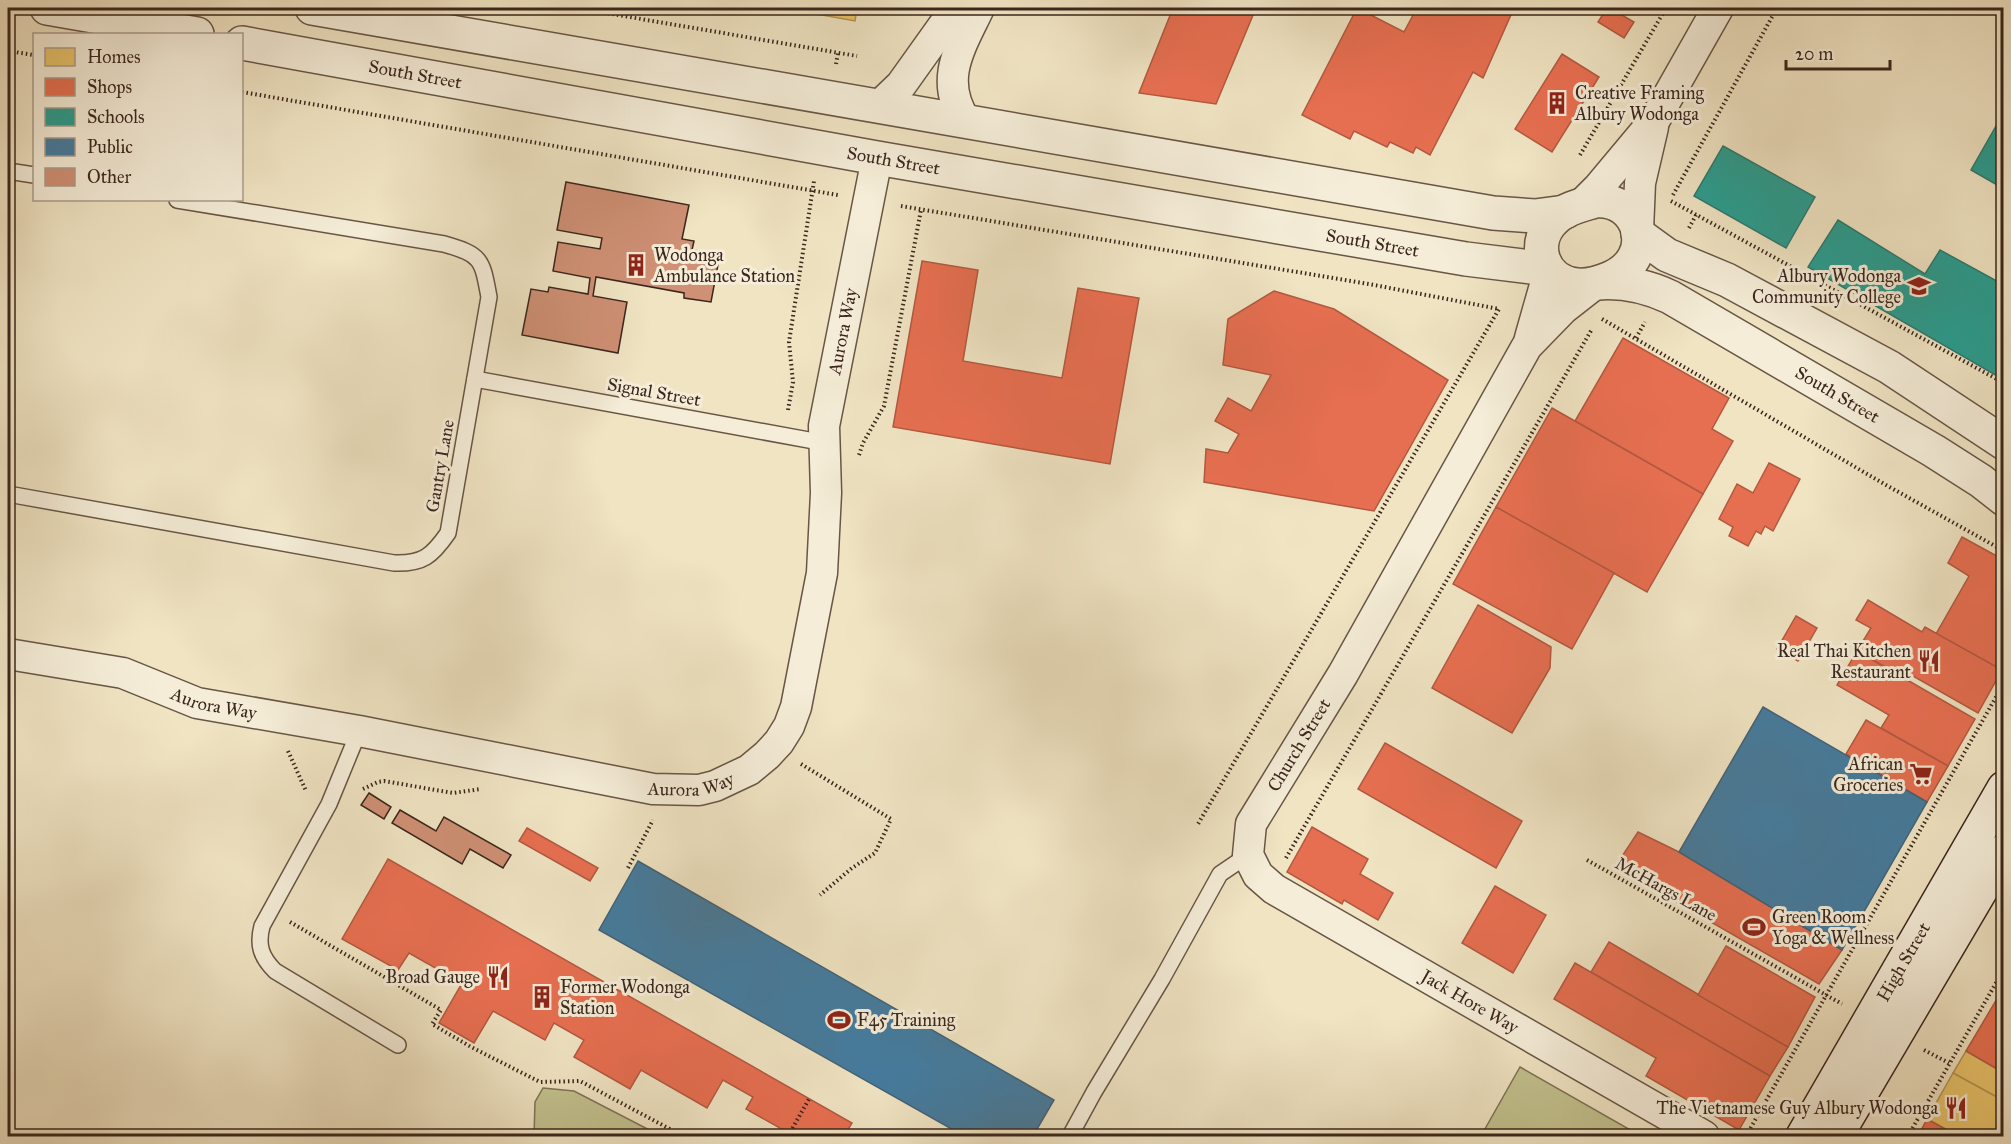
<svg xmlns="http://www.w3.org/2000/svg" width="2011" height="1144" viewBox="0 0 2011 1144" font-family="'IM FELL Great Primer',serif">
	<rect width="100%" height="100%" fill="#f0e4c3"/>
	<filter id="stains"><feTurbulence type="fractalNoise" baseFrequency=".00333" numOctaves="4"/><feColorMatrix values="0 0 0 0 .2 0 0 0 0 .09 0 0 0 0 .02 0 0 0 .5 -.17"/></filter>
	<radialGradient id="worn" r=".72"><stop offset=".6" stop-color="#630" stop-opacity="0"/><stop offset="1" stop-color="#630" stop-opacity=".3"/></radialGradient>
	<g fill="#c2c18e" stroke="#7e7456" stroke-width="1.5">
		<polygon points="1520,1067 1641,1136 1481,1136"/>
		<polygon points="543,1088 574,1091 661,1136 534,1136 535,1102"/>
	</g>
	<g fill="#e9c46a" stroke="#b49553" stroke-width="1.5">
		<polygon points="783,8 857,8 855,21"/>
		<polygon points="1966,1051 2004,1073 2004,1101 1953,1073"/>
		<polygon points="1953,1073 2004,1101 2004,1136 1958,1136 1927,1119"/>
	</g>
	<g fill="#e76f51" stroke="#b35941" stroke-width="1.5">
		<polygon points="1173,8 1256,8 1216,104 1139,93"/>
		<polygon points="1357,8 1404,32 1413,15 1398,8 1514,8 1483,78 1473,72 1430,155 1416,147 1413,153 1390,142 1387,147 1354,131 1350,139 1302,115"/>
		<polygon points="1607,8 1610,8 1634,22 1624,38 1598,22"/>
		<polygon points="1562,54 1599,77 1552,152 1515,129"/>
		<polygon points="922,261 978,270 963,361 1062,378 1078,288 1139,298 1110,464 893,427"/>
		<polygon points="1274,291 1334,309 1448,380 1374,511 1204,482 1206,449 1228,453 1239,434 1215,421 1228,398 1251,411 1271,375 1223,365 1228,319"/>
		<polygon points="1623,338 1729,398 1712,429 1733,441 1703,494 1575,421"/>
		<polygon points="1552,408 1703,494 1647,592 1496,507"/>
		<polygon points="1769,463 1800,479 1773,531 1765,526 1761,534 1756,531 1748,546 1729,536 1733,527 1719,519 1737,484 1753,493"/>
		<polygon points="1496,507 1614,573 1572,649 1453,584"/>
		<polygon points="1962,537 2004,560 2004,667 2002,670 1936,634 1969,576 1948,563"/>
		<polygon points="1868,600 1922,632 1925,627 2002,670 1978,713 1906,672 1903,677 1857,651 1871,628 1856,620"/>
		<polygon points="1478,605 1551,647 1550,668 1512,733 1432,688"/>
		<polygon points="1796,616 1817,628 1798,661 1777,649"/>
		<polygon points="1857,651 1975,719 1948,766 1881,728 1889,715 1837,685"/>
		<polygon points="1866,720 1948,766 1927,802 1846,754"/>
		<polygon points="1385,743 1522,821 1496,868 1358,789"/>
		<polygon points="1312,827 1368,859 1360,874 1393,893 1378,920 1344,900 1342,904 1287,872"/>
		<polygon points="527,828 598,868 590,881 519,841"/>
		<polygon points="1638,832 1679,852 1842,950 1819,984 1615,867"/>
		<polygon points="388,859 852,1123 844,1136 794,1136 746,1109 753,1097 723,1080 707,1108 641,1070 630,1089 574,1057 584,1040 554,1023 545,1040 493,1011 474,1043 439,1023 462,983 409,953 398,970 342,939"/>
		<polygon points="1495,886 1546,915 1513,973 1462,943"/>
		<polygon points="1609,942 1788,1047 1770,1076 1591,972"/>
		<polygon points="1726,946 1815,997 1788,1047 1698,995"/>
		<polygon points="1575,963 1770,1076 1739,1130 1646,1076 1656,1058 1554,999"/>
		<polygon points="2004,987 2004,1073 1966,1051"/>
		<polygon points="1927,1119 1958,1136 1918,1136"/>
	</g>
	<g fill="#2a9d8f" stroke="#2f796d" stroke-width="1.5">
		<polygon points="2004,112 2004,189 1971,170"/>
		<polygon points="1723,146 1815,197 1786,248 1694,196"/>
		<polygon points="1838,220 1925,274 1940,250 2004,285 2004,380 1808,267"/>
	</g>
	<g fill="#457b9d" stroke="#426277" stroke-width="1.5">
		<polygon points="1763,707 1927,802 1842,950 1679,852"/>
		<polygon points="638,861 1054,1100 1033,1136 964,1136 599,930"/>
	</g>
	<g fill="#cf9075" stroke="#3a261d" stroke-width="1.5">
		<polygon points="566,182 689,205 682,239 694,241 692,250 720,254 711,302 684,298 684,293 596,277 593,296 627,302 618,353 522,335 531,289 548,292 549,287 588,294 590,278 553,271 558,242 600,249 602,238 557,230"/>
		<polygon points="369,793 391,807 384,819 361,805"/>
		<polygon points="400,810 436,831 444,817 511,855 503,868 470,849 462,864 392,823"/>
	</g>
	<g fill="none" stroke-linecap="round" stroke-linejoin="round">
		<g stroke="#685646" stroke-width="18">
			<g id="service">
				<polyline points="8,171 34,175"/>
				<polyline points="475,379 825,443"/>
				<path d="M 8,494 L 394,563 C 423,564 432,556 448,533 L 489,297 C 482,259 482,255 444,244 L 177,200"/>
				<path d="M 359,731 L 329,804 L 262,926 C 257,945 261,957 275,971 L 398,1045"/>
				<polyline points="1070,1136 1094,1092 1162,979 1220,874 1248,855"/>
			</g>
		</g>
		<g stroke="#685646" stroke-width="33">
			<g id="minor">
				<polyline points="879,106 901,85 956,8"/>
				<path d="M 966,122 C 938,80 960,48 979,8"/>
				<polyline points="1579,207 1598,188 1654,121 1718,8"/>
				<polyline points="1638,230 1640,183 1653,127"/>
				<path id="s1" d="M 1595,284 L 1563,309 L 1527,346 L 1343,674 L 1251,824 L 1248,855 L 1258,875 L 1274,889 L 1704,1136"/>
				<polyline points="1530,338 1549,271"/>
				<path id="s2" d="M 8,654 L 123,673 L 197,703 L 359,731 L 653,789 L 699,790 L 715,786 L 749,770 L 767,755 L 779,742 L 789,726 L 796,707 L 822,573 L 826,493 L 824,426 L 877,158"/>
			</g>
		</g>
		<g stroke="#685646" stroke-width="36">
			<g id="tertiary">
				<polyline points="47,8 197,34"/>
				<polyline points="312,8 1493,213 1535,216 1565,212"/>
				<path id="s3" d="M 242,43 L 877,158 L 1466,259 L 1547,269"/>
				<path d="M 1595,201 C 1641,197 1659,259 1608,279 C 1598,283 1588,286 1577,285 C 1541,281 1529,240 1557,217 C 1567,208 1582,205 1595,201 Z"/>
				<polyline points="1638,234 1667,255 1727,280 1889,367 2004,443"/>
				<path id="s4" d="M 1598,283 C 1624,281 1646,286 1670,297 L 1934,451 L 1981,481 L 2004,499"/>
			</g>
		</g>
		<g stroke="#3a261d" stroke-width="36">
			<g id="secondary">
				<path id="s5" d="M 1803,1136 L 2004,788"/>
				<polyline points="1836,1136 2004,851"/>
			</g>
		</g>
		<g stroke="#3a261d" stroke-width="4" stroke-dasharray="1.5 3" stroke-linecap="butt">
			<polyline points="577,8 857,56"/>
			<polyline points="8,51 34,55"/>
			<polyline points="836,64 838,53"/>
			<polyline points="242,92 838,195"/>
			<polyline points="1580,155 1666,8"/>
			<polyline points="1673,195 1777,8"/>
			<polyline points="1671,201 2004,383"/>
			<polyline points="901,206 1369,284 1499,309 1198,824"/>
			<polyline points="1689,228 1696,215"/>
			<polyline points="1602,319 1886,485 2004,551"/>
			<polyline points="1636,338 1645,322"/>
			<polyline points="788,410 793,382 789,342 814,181"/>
			<polyline points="859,455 863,443 884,406 921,210"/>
			<polyline points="288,751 306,791"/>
			<polyline points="801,764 891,819 875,853 852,868 820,895"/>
			<polyline points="363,789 378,782 384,781 453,793 481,789"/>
			<polyline points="1286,858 1592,329"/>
			<polyline points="1587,860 1842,1004"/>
			<polyline points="628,868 653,820"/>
			<polyline points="290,922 441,1010 432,1024 471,1047 540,1082 580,1081 683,1136"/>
			<polyline points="1924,1050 1949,1063"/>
			<polyline points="788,1136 809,1099"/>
			<polyline points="867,1136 869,1134"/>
			<polyline points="1746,1136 2004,683"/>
			<polyline points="1908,1136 2004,969"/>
		</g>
		<use href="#service" stroke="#f5edd8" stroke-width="15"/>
		<use href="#minor" stroke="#f5edd8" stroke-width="30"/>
		<use href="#tertiary" stroke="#f5edd8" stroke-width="33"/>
		<use href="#secondary" stroke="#f5edd8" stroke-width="33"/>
	</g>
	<defs>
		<g id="building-bare" transform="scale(1.8)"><path d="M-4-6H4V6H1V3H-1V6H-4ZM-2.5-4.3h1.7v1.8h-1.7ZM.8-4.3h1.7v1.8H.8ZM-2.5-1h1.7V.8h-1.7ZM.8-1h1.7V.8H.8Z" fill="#8f2418" stroke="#f5edd8" stroke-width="2.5" paint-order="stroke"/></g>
		<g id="university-bare" transform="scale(1.8)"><path d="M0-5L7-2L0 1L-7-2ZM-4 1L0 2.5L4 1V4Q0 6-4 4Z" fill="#8f2418" stroke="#f5edd8" stroke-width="2.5" paint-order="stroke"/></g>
		<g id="restaurant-bare" transform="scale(1.8)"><path d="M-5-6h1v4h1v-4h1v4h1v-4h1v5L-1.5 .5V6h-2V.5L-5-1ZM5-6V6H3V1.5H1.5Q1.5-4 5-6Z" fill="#8f2418" stroke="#f5edd8" stroke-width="2.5" paint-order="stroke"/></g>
		<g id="supermarket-bare" transform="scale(1.8)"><path d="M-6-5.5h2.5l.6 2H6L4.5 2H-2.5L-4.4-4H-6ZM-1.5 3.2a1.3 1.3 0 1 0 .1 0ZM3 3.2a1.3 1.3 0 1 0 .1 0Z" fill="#8f2418" stroke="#f5edd8" stroke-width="2.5" paint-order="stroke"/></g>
		<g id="stadium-bare" transform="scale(1.8)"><path d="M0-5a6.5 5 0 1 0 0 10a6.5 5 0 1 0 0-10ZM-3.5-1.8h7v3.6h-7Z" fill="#8f2418" stroke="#f5edd8" stroke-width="2.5" paint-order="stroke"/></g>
	</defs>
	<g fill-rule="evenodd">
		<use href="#building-bare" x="1557" y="103"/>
		<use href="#building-bare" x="636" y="265"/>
		<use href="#university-bare" x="1919" y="286"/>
		<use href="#restaurant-bare" x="1929" y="661"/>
		<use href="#supermarket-bare" x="1921" y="774"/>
		<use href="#stadium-bare" x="1754" y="927"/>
		<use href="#restaurant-bare" x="498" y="977"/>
		<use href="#building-bare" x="542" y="997"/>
		<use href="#stadium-bare" x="839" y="1020"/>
		<use href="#restaurant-bare" x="1956" y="1108"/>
	</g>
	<g text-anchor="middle" stroke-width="6" stroke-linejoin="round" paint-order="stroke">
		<g font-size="18" fill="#3a261d" stroke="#f5edd8">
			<text dy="6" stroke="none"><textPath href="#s3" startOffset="176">South Street</textPath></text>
			<text dy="6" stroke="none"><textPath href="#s3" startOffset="662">South Street</textPath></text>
			<text dy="6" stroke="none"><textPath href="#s3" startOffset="1148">South Street</textPath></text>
			<text dy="6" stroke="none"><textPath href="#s2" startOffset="1221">Aurora Way</textPath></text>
			<text transform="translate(654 392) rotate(10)" y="6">Signal Street</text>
			<text dy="6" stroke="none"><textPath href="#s4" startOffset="268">South Street</textPath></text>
			<text transform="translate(440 466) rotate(-80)" y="6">Gantry Lane</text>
			<text dy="6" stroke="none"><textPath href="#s2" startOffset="213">Aurora Way</textPath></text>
			<text transform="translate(1299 745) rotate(-59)" y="6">Church Street</text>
			<text dy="6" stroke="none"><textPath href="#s2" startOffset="699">Aurora Way</textPath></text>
			<text transform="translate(1666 889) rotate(29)" y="6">McHargs Lane</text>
			<text dy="6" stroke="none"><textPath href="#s5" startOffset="201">High Street</textPath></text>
			<text dy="6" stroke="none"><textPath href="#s1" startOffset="945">Jack Hore Way</textPath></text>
		</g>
		<g font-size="18" fill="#3a261d" stroke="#f5edd8" text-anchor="start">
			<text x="1575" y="99">Creative Framing<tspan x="1575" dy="21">Albury Wodonga</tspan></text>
			<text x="654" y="261">Wodonga<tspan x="654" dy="21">Ambulance Station</tspan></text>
			<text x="1901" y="282" text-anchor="end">Albury Wodonga<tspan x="1901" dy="21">Community College</tspan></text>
			<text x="1911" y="657" text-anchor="end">Real Thai Kitchen<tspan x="1911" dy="21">Restaurant</tspan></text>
			<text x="1903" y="770" text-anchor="end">African<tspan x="1903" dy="21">Groceries</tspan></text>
			<text x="1772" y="923">Green Room<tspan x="1772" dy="21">Yoga &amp; Wellness</tspan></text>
			<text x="480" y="983" text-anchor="end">Broad Gauge</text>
			<text x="560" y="993">Former Wodonga<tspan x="560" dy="21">Station</tspan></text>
			<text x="857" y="1026">F45 Training</text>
			<text x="1938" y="1114" text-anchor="end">The Vietnamese Guy Albury Wodonga</text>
		</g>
	</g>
	<rect width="2011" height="1144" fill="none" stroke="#f0e4c3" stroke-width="30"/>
	<rect x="9" y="9" width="1993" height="1126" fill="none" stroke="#3a261d" stroke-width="3"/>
	<rect x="15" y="15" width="1981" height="1114" fill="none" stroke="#3a261d" stroke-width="1.5"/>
	<rect x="33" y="33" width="210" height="168" fill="#f5edd8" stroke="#aa9d8d" stroke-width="1.5"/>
	<rect x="45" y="48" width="30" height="18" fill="#e9c46a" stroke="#aa9d8d" stroke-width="1.5"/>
	<text x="87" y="63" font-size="18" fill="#3a261d">Homes</text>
	<rect x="45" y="78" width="30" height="18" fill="#e76f51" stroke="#aa9d8d" stroke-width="1.5"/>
	<text x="87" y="93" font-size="18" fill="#3a261d">Shops</text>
	<rect x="45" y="108" width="30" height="18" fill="#2a9d8f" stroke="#aa9d8d" stroke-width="1.5"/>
	<text x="87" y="123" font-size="18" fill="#3a261d">Schools</text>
	<rect x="45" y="138" width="30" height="18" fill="#457b9d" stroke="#aa9d8d" stroke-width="1.5"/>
	<text x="87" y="153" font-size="18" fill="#3a261d">Public</text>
	<rect x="45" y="168" width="30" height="18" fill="#cf9075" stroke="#aa9d8d" stroke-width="1.5"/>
	<text x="87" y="183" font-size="18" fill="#3a261d">Other</text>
	<path d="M1786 60v9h104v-9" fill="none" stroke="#3a261d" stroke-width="3"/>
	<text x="1795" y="60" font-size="18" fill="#3a261d" stroke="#f5edd8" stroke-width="4.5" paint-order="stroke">20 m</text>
	<rect width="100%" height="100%" filter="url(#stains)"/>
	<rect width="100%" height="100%" fill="url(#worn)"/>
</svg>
